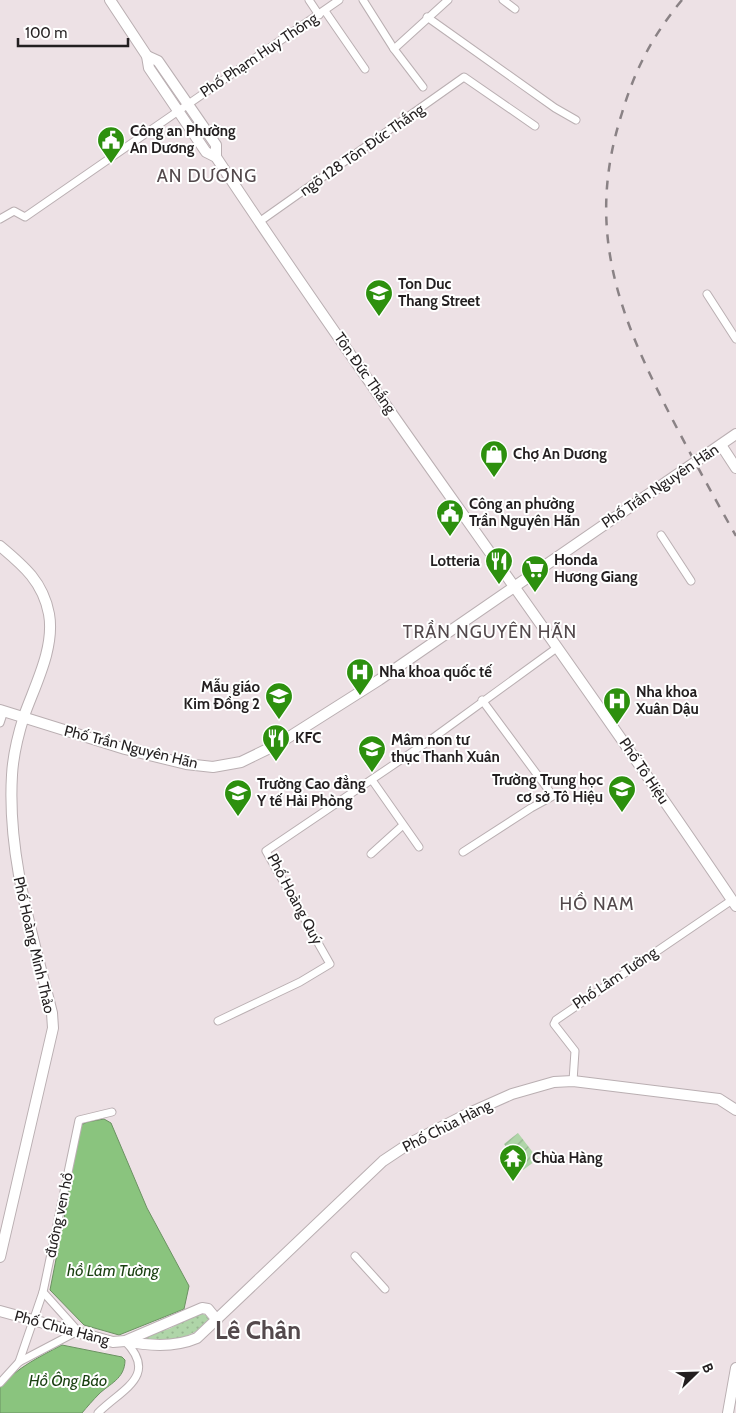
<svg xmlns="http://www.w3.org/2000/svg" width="736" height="1413" viewBox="0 0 736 1413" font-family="Cabin,sans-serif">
	<defs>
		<pattern id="grass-dots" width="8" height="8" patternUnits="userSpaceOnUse" patternTransform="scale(1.25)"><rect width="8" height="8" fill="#afd5a8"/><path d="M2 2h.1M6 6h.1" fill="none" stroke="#96b690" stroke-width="1.8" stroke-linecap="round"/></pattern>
		<pattern id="garden-furrows" width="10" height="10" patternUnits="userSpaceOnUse" patternTransform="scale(1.25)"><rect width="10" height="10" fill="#afd5a8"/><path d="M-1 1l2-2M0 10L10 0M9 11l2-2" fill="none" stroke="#96b690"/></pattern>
	</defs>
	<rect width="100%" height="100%" fill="#ede1e5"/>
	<polygon fill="url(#grass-dots)" points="199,1313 206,1315 209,1320 205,1327 176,1341 142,1340 143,1335 169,1329"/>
	<polygon fill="url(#garden-furrows)" points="518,1133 538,1159 523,1170 504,1144"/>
	<g fill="#8ac47e" stroke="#6b9262">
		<polygon points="104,1119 111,1123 147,1208 189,1286 184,1309 119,1335 84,1325 50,1290 68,1198 71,1161 79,1126 87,1122"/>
		<path d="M 62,1345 L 122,1357 L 125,1360 C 125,1379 109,1384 99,1394 C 93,1400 87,1407 82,1413 L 0,1413 L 0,1387 C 18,1367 39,1357 62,1345 Z"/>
	</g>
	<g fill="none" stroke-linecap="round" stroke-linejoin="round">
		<g stroke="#baafb2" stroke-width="9">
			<g id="street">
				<polyline points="309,0 319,15"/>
				<polyline points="363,0 394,49 423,87"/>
				<polyline points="503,0 515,9"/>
				<polyline points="325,11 365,69"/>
				<polyline points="427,17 555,108 576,120"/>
				<polyline points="394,49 448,0"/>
				<polyline points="0,219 14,211 25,217 339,0"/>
				<polyline points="259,222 464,77 535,126"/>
				<polyline points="707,294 736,339"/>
				<polyline points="661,535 691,581"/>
				<polyline points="0,723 4,711"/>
				<polyline points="372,780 419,847"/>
				<polyline points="463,852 531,808 553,796 482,700"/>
				<polyline points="371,854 402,826"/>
				<polyline points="218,1021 300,982 330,964 266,851 433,738 558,647"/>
				<polyline points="573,1081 575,1051 554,1024 556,1020 732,900"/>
				<polyline points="355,1256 385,1289"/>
				<polyline points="19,1362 43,1292"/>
				<polyline points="0,1383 19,1362 78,1331 43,1292 79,1120 112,1112"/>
				<path d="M 98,1413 C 122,1389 159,1376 125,1341"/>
			</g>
		</g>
		<g stroke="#baafb2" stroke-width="12">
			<g id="secondary">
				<path d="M 110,0 L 147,56 L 149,68 L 206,152 L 216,157 C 384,411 567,654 736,906"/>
				<polyline points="147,56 158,61 216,145 216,157"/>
				<polyline points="721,445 736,468"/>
				<path d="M 0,546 C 24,566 43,582 49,614 C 55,648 35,685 24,716 C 18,735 13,756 12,775 C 7,857 33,935 52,1013 L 53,1028 L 0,1257"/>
				<polyline points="0,710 125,749 186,764 213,767 241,762 278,744 379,680 736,434"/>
				<polyline points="0,1311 113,1342 125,1341 202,1308 208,1309 217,1320"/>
				<path d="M 125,1341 C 149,1346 174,1348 197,1338 L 383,1161 L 410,1143 L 467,1114 L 512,1094 L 554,1082 L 573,1081 L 719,1099 L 736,1110"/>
				<polyline points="728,1413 736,1368"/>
			</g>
		</g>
		<use href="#street" stroke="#fff" stroke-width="7"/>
		<use href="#secondary" stroke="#fff" stroke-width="10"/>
		<path stroke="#8a8285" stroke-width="2.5" stroke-dasharray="9 9" stroke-linecap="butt" d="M 682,0 C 653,35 635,69 622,113 C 587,222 614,304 664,403 C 687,448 711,492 736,536"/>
	</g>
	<defs>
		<g id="civic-pin" transform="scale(1.4375)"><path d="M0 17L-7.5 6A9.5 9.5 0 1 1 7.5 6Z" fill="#2d900e" stroke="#fff"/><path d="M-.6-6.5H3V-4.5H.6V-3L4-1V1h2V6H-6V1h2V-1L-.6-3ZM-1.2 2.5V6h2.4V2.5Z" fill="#fff"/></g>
		<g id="school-pin" transform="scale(1.4375)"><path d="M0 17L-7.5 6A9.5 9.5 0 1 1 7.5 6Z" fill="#2d900e" stroke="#fff"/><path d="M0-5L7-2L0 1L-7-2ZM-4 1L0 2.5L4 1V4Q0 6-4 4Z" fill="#fff"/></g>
		<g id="shop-pin" transform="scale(1.4375)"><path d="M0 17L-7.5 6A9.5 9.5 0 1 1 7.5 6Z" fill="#2d900e" stroke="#fff"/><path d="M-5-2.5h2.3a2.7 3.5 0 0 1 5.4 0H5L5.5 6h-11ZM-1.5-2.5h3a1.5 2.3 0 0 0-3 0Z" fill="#fff"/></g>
		<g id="restaurant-pin" transform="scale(1.4375)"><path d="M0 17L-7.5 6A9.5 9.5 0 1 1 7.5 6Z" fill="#2d900e" stroke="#fff"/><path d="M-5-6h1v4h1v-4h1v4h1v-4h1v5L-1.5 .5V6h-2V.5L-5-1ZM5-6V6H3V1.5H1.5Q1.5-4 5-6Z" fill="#fff"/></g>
		<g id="supermarket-pin" transform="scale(1.4375)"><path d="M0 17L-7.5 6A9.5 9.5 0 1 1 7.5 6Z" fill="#2d900e" stroke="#fff"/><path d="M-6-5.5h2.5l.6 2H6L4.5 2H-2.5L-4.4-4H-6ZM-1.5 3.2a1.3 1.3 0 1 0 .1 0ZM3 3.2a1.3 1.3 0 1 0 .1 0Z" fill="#fff"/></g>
		<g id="hospital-pin" transform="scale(1.4375)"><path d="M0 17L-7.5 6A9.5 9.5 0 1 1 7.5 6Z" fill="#2d900e" stroke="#fff"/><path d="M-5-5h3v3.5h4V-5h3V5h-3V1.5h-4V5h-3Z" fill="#fff"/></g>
		<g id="university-pin" transform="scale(1.4375)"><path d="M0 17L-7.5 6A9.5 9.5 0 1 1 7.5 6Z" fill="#2d900e" stroke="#fff"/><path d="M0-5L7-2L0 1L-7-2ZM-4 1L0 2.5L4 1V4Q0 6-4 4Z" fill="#fff"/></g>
		<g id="temple-pin" transform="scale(1.4375)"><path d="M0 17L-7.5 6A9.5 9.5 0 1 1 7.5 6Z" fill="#2d900e" stroke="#fff"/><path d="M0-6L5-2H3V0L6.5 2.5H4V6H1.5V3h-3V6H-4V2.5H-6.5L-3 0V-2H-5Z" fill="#fff"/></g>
	</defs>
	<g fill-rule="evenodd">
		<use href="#civic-pin" x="111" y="140"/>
		<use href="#school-pin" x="379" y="293"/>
		<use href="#shop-pin" x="494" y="454"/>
		<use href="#civic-pin" x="450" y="513"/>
		<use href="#restaurant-pin" x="499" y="561"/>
		<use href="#supermarket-pin" x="535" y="569"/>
		<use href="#hospital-pin" x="360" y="672"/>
		<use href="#school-pin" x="279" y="696"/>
		<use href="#hospital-pin" x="617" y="701"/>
		<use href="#restaurant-pin" x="276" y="738"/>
		<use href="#school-pin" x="372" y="749"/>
		<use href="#school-pin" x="622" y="789"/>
		<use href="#university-pin" x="238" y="793"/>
		<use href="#temple-pin" x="513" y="1158"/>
	</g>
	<g text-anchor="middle" stroke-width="4" stroke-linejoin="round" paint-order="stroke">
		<g font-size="15" fill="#231f20" stroke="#fff">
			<text transform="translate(259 55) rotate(-34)" y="5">Phố Phạm Huy Thông</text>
			<text transform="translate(362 150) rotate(-35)" y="5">ngõ 128 Tôn Đức Thắng</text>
			<text transform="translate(365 373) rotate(55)" y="5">Tôn Đức Thắng</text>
			<text transform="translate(660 486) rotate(-34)" y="5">Phố Trần Nguyên Hãn</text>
			<text transform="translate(131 747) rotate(14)" y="5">Phố Trần Nguyên Hãn</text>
			<text transform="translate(644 771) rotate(56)" y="5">Phố Tô Hiệu</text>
			<text transform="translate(295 899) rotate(62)" y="5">Phố Hoàng Quý</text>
			<text transform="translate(34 945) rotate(77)" y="5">Phố Hoàng Minh Thảo</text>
			<text transform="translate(615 978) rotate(-34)" y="5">Phố Lâm Tường</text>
			<text transform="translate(447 1126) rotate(-27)" y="5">Phố Chùa Hàng</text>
			<text transform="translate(59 1215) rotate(-78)" y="5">đường ven hồ</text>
			<text transform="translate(62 1328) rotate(15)" y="5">Phố Chùa Hàng</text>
		</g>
		<g font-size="15" font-weight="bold" fill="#231f20" stroke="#fff" text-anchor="start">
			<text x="130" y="136">Công an Phường<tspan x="130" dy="17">An Dương</tspan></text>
			<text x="398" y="289">Ton Duc<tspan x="398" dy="17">Thang Street</tspan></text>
			<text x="513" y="459">Chợ An Dương</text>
			<text x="469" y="509">Công an phường<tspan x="469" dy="17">Trần Nguyên Hãn</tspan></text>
			<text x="554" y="565">Honda<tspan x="554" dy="17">Hương Giang</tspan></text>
			<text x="480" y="566" text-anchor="end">Lotteria</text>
			<text x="379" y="677">Nha khoa quốc tế</text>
			<text x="260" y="692" text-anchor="end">Mẫu giáo<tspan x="260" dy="17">Kim Đồng 2</tspan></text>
			<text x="636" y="697">Nha khoa<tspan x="636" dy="17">Xuân Dậu</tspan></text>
			<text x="295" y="743">KFC</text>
			<text x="391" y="745">Mâm non tư<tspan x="391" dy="17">thục Thanh Xuân</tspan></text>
			<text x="603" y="785" text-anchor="end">Trường Trung học<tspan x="603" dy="17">cơ sở Tô Hiệu</tspan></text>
			<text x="257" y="789">Trường Cao đẳng<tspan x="257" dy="17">Y tế Hải Phòng</tspan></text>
			<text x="532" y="1163">Chùa Hàng</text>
		</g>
		<g font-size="16" font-style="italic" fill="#1a4011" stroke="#fff">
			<text x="113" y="1276">hồ Lâm Tường</text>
			<text x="68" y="1386">Hồ Ông Báo</text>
		</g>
		<g font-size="18" letter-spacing="1" fill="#53494c" stroke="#fff">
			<text x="207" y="182">AN DƯƠNG</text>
			<text x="490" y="638">TRẦN NGUYÊN HÃN</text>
			<text x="597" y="910">HỒ NAM</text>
		</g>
		<g font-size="25" font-weight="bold" fill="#53494c" stroke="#fff">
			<text x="258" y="1339">Lê Chân</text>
		</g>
	</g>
	<g transform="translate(696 1373) rotate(67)" stroke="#ffffff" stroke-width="4" paint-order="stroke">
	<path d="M0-4L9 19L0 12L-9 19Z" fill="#231f20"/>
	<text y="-8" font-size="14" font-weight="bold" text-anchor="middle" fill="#231f20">B</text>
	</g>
	<path d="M18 38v8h110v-8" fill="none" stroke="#231f20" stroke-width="2.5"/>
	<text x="25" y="38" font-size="15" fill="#231f20" stroke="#ffffff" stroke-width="4" paint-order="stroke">100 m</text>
</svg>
